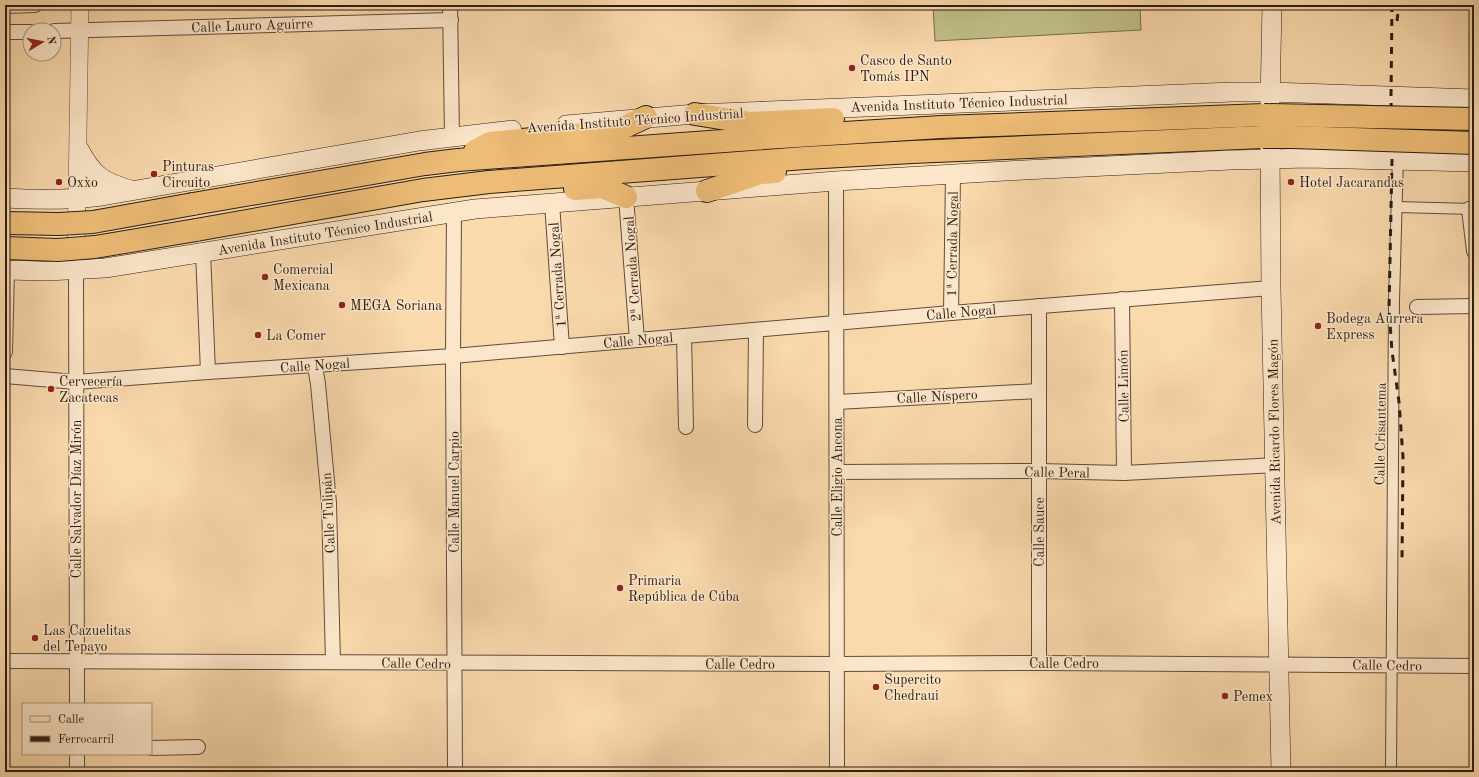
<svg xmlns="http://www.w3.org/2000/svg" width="1479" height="777" viewBox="0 0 1479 777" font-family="'Old Standard TT',serif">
	<rect width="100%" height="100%" fill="#fad9ad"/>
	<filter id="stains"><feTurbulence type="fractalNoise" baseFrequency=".005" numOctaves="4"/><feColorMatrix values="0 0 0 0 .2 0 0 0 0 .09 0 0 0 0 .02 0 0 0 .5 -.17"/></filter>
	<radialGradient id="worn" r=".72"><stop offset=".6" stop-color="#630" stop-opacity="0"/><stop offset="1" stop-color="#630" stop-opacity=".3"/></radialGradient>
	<polygon fill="#c0bf89" stroke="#766e4e" points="933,5 1140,5 1141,30 935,41"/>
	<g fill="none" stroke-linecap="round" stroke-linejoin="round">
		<g stroke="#5f4c39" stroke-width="12">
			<g id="pedestrian">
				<polyline points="1397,207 1474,209"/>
				<polyline points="1391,772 1394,301 1398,156"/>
			</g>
		</g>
		<g stroke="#5f4c39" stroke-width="16">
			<g id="minor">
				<polyline points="450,5 452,136"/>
				<polyline points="5,6 35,5"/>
				<polyline points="54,31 451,20"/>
				<polyline points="5,32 30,32"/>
				<polyline points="836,181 837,772"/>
				<polyline points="626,197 637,340"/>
				<polyline points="552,203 562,347"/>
				<polyline points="1469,209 1474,251"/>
				<polyline points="454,212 453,356 455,772"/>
				<polyline points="203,252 208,372"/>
				<polyline points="76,271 77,704"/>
				<polyline points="1122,299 1124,473"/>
				<polyline points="1417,307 1474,306"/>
				<polyline points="951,313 953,174"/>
				<polyline points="684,336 686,427"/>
				<polyline points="5,352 7,270"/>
				<polyline points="315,366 318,384 329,503 333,662"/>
				<polyline points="5,376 76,382 208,372 453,356 951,313 1271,288"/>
				<polyline points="837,402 1038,391"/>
				<polyline points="755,425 756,330"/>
				<polyline points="838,472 1039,471 1124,473 1275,465"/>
				<polyline points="5,661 837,664 1039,663 1474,666"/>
				<polyline points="1039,663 1039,306"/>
				<polyline points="151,748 198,747"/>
				<polyline points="77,754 77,772"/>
			</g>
		</g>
		<g stroke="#5f4c39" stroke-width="18">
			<polyline id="tertiary" points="76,261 80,5"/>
		</g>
		<g stroke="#2b1d12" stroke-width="20">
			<g id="secondary">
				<polyline points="1270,104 1272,5"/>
				<polyline points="566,125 695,114 1232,92 1271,92 1474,99"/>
				<polyline points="1270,146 1271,288 1281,772"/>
				<path d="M 79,149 C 93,176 103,182 131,190"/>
				<path d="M 5,198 C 38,200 70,200 102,196 L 419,141 L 512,130"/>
				<polyline points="5,270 47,271 105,268 475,209 836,181 1024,170 1230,160 1307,158 1474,162"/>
			</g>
		</g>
		<g stroke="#2b1d12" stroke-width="24">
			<g id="motorway">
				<polyline points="695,114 751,123 833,119"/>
				<polyline points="475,151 490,143 616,131 646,117"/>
				<polyline points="575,189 602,187 626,197"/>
				<polyline points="707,191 760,173 775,172"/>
				<polyline points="193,204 425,164 458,160 780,137 941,127 1264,115"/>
				<polyline points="196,230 423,190 489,182 805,158 912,152 1263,137"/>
			</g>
		</g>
		<use href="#pedestrian" stroke="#fce6ca" stroke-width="10"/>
		<use href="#minor" stroke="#fce6ca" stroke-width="14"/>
		<use href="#tertiary" stroke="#fce6ca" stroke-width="17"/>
		<use href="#secondary" stroke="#fce6ca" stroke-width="19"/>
		<use href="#motorway" stroke="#edbc76" stroke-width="22"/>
		<g stroke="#2b1d12" stroke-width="3" stroke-dasharray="7 7" stroke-linecap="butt">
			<polyline points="1392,5 1391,96 1392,160 1389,309 1392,351 1399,402 1403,457 1402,560"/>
			<polyline points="1397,21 1399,5"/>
		</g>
		<g stroke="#2b1d12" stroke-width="24" stroke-linecap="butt">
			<g id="motorway-bridge">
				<polyline points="1264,115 1474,119"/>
				<polyline points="1263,137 1292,137 1474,143"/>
				<polyline points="5,223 59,224 93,222 193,204"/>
				<polyline points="5,248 58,250 95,247 196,230"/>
			</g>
		</g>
		<use href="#motorway-bridge" stroke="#edbc76" stroke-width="22"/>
	</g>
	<g fill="#8f2418" stroke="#fce6ca" stroke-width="1.5">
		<circle cx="852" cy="68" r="4"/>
		<circle cx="154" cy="174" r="4"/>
		<circle cx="59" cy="182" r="4"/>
		<circle cx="1291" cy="182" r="4"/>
		<circle cx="265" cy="277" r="4"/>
		<circle cx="342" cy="305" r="4"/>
		<circle cx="1318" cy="326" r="4"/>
		<circle cx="258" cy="335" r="4"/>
		<circle cx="51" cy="389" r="4"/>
		<circle cx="620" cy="588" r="4"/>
		<circle cx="35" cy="638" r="4"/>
		<circle cx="876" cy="687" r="4"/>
		<circle cx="1225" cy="696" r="4"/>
	</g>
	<g text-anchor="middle" stroke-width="3" stroke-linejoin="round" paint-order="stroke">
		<g font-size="14" fill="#2b1d12" stroke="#fce6ca">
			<text transform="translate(252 25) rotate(-2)" y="5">Calle Lauro Aguirre</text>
			<text transform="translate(959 103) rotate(-2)" y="5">Avenida Instituto Técnico Industrial</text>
			<text transform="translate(635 120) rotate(-4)" y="5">Avenida Instituto Técnico Industrial</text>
			<text transform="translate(325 233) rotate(-9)" y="5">Avenida Instituto Técnico Industrial</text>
			<text transform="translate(952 244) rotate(-89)" y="5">1ª Cerrada Nogal</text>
			<text transform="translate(632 269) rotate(-94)" y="5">2ª Cerrada Nogal</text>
			<text transform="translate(557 275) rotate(-94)" y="5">1ª Cerrada Nogal</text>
			<text transform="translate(961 312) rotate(-5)" y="5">Calle Nogal</text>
			<text transform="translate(638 340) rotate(-5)" y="5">Calle Nogal</text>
			<text transform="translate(315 365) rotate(-4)" y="5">Calle Nogal</text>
			<text transform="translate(1123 386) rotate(-91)" y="5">Calle Limón</text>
			<text transform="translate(937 396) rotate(-3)" y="5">Calle Níspero</text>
			<text transform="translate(1274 432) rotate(-91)" y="5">Avenida Ricardo Flores Magón</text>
			<text transform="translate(1380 434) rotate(-89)" y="5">Calle Crisantema</text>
			<text transform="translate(1057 472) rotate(1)" y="5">Calle Peral</text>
			<text transform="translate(837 477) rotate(-90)" y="5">Calle Eligio Ancona</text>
			<text transform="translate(454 492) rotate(-90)" y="5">Calle Manuel Carpio</text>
			<text transform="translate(76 499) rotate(-90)" y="5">Calle Salvador Díaz Mirón</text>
			<text transform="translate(328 513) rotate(-93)" y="5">Calle Tulipán</text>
			<text transform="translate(1039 532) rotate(-90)" y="5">Calle Sauce</text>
			<text transform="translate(416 663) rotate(1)" y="5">Calle Cedro</text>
			<text x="1064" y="668">Calle Cedro</text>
			<text x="740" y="669">Calle Cedro</text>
			<text transform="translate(1387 665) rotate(1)" y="5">Calle Cedro</text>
		</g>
		<g font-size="14" fill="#2b1d12" stroke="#fce6ca" text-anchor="start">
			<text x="860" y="65">Casco de Santo<tspan x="860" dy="16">Tomás IPN</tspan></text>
			<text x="162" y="171">Pinturas<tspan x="162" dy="16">Circuito</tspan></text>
			<text x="67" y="187">Oxxo</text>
			<text x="1299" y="187">Hotel Jacarandas</text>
			<text x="273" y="274">Comercial<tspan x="273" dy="16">Mexicana</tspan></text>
			<text x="350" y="310">MEGA Soriana</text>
			<text x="1326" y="323">Bodega Aurrera<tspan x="1326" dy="16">Express</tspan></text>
			<text x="266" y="340">La Comer</text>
			<text x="59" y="386">Cervecería<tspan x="59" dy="16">Zacatecas</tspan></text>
			<text x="628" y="585">Primaria<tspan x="628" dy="16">República de Cúba</tspan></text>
			<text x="43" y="635">Las Cazuelitas<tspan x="43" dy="16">del Tepayo</tspan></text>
			<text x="884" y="684">Supercito<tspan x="884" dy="16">Chedraui</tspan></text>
			<text x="1233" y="701">Pemex</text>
		</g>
	</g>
	<rect width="1479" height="777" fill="none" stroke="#fad9ad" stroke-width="20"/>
	<rect x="6" y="6" width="1467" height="765" fill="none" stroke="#2b1d12" stroke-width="2"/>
	<rect x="10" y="10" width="1459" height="757" fill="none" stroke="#2b1d12"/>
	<rect x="22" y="703" width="130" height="52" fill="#fce6ca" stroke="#a89680"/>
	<rect x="30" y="716" width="20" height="6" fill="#fce6ca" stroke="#a89680"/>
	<text x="58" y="723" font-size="12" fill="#2b1d12">Calle</text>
	<rect x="30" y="736" width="20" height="6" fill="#2b1d12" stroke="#a89680"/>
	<text x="58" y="743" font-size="12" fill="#2b1d12">Ferrocarril</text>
	<g transform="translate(42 42) rotate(80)"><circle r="19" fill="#fce6ca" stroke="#a89680"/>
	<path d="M0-3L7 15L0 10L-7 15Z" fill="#8f2418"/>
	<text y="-6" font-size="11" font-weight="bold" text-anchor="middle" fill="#2b1d12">N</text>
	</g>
	<rect width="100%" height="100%" filter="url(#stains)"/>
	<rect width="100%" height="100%" fill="url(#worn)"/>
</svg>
